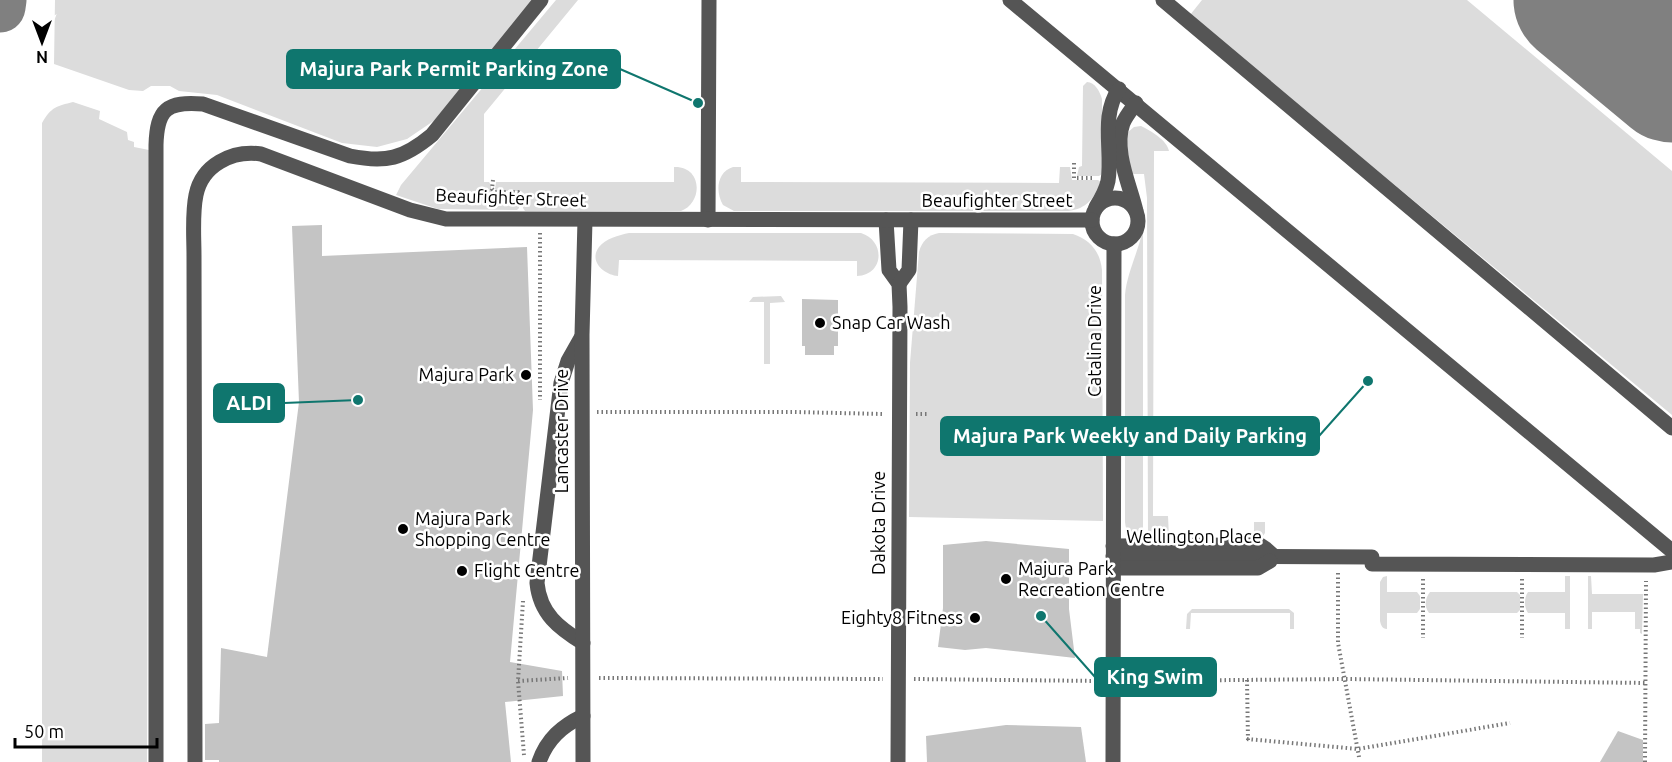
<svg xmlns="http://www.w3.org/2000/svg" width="1672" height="762" viewBox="0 0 1672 762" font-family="Ubuntu,sans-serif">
	<rect width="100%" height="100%" fill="#fff"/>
	<g fill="#dcdcdc">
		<polygon points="55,0 534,0 435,120 407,139 377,147 342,143 217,95 179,91 170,86 151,86 143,91 129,90 54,64"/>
		<polygon points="556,0 578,0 484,114 484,182 489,182 491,185 491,192 493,194 517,194 519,196 519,208 517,210 438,209 396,195 401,185"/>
		<polygon points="1202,0 1467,0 1672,171 1672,415 1190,15"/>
		<path d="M 1087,82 C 1095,82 1100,92 1102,99 L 1102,174 L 1099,176 L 1077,176 L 1079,167 L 1082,166 L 1083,86 Z"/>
		<path d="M 73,102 L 100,111 L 99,119 L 127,132 L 128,140 L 134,142 L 134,147 L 149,150 L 147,762 L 42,762 L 42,123 C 51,107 57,106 73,102 Z"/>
		<path d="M 1141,126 C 1151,131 1167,140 1169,151 L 1154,151 L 1153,516 L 1168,516 L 1169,537 L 1254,537 L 1254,522 L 1265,522 L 1265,533 L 1260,540 L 1149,541 L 1148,537 L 1147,198 L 1144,174 L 1134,174 L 1129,173 L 1126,158 L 1127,133 L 1134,127 Z"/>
		<path d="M 674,167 C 703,166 703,203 681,211 L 525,211 L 523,208 L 523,193 L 521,191 L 497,191 L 495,189 L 496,182 L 674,182 Z"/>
		<path d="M 733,167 L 741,167 L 741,182 L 1059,183 L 1060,167 L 1070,167 L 1072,180 L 1098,180 L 1101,182 C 1094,198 1087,209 1068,211 L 734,211 L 723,205 C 715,191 717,172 733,167 Z"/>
		<path d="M 1143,228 L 1143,537 L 1141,541 C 1130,538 1126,533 1125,522 L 1125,295 C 1127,272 1139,251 1143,228 Z"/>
		<path d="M 629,233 L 861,233 C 886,241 884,275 857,276 L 857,261 L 619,260 L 618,276 C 605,275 588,262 599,247 C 605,239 619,235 629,233 Z"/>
		<path d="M 939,233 L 1073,234 C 1090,240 1100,251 1102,270 L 1103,521 L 909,517 L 910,363 L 919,252 C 922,241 928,235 939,233 Z"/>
		<polygon points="781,296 785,302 770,303 770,364 764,364 764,302 749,302 753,297"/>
		<path d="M 1387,576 L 1387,592 L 1417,592 L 1420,596 L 1420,609 L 1417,613 L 1387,613 L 1387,629 C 1382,629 1381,625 1380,621 L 1380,582 L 1383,577 Z"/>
		<path d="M 1565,576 L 1570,576 L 1570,629 L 1565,629 L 1565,613 L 1528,613 C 1524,608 1524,597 1528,592 L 1565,592 Z"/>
		<polygon points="1588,576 1591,576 1592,594 1643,594 1642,634 1640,633 1640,629 1635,629 1635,612 1592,612 1592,629 1588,629"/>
		<path d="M 1430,592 L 1517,592 L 1520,595 L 1520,610 L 1517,613 L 1429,613 C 1424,607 1425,598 1430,592 Z"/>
		<polygon points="1192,609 1289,609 1294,613 1294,629 1290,629 1290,613 1191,613 1190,629 1186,629 1187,614"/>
	</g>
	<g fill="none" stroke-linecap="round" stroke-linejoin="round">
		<polyline stroke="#808080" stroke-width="51" points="0,7 1,0"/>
		<polyline stroke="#808080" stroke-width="129" points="1578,0 1672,78"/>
	</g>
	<g fill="#c4c4c4">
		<polygon points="322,225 322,256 527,247 533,410 510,662 562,671 563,696 505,702 511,762 219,762 219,760 205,760 205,724 219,723 221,648 267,657 299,402 292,226"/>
		<polygon points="802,299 838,300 838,346 834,346 834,355 805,355 805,346 802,346"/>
		<polygon points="986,541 1069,549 1069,609 1075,658 986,648 965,650 938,647 943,608 943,545"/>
		<polygon points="1006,725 1081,727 1086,762 927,762 926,736"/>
		<polygon points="1618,731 1643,740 1643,762 1600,762"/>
	</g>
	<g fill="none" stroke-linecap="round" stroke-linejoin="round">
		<g stroke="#777" stroke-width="4" stroke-dasharray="1.5 3" stroke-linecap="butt">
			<polyline points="1074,163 1074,178 1092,178"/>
			<polyline points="493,180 492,189 495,192 518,192 521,194 521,204"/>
			<polyline points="540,233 540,400"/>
			<polyline points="597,412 794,412 883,414"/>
			<polyline points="916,414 927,414"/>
			<polyline points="1338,573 1338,643 1359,757"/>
			<polyline points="1423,579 1423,638"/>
			<polyline points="1522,579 1522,638"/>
			<polyline points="523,601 518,681 524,755"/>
			<polyline points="599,678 883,679"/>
			<polyline points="914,679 1099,681"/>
			<polyline points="1247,680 1248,740"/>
			<polyline points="518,681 568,678"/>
			<polyline points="1130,681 1346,679 1645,683"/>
			<polyline points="1247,739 1358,749 1510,723"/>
			<polyline points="1645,762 1646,581"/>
		</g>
		<g stroke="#555" stroke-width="15">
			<polyline points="1010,0 1672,551"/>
			<polyline points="1163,0 1672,428"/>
			<path d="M 1136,103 C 1131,110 1126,116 1123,123 C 1113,150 1130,185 1136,211"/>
			<circle cx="1115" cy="221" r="23"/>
			<path d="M 1096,207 C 1101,199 1106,191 1108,181 C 1113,151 1100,116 1119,89"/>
			<polyline points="708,220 709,0"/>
			<polyline points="886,220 889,270 899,284 900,307 898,762"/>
			<polyline points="899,284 909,270 911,220"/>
			<path d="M 581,338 L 568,361 L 561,383 L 537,583 C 540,614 559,628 583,643"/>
			<polyline points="1113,546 1260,545 1266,549 1275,557"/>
			<polyline points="1113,556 1372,557 1372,564 1654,565 1672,562"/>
			<polyline points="1113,568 1258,568 1270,561"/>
			<path d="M 156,762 L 156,145 C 157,109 167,101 203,104 L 350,156 C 386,163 403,159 432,135 L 541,0"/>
			<path d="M 195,762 L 194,256 C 194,236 192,214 196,195 C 202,165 232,150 261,154 L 410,210 L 446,219 L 1092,220"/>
			<path d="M 539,762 C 547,739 562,726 583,716"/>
			<polyline points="583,762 582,335 585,220"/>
			<polyline points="1113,762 1114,244"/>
		</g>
	</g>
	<g fill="#000" stroke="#fff" stroke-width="2">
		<circle cx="820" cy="323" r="6"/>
		<circle cx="526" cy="375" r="6"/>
		<circle cx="403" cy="529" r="6"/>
		<circle cx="462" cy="571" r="6"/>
		<circle cx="1006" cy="579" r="6"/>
		<circle cx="975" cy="618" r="6"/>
	</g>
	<g text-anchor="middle" stroke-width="5" stroke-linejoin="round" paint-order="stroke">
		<g font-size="18" fill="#000" stroke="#fff">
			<text transform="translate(511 198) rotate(2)" y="6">Beaufighter Street</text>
			<text x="997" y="207">Beaufighter Street</text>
			<text transform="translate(1095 341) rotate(-90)" y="6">Catalina Drive</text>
			<text transform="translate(562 431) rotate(-90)" y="6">Lancaster Drive</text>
			<text transform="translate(879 523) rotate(-90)" y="6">Dakota Drive</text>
			<text x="1194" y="543">Wellington Place</text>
		</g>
		<g font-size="18" fill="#000" stroke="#fff" text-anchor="start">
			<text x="832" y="329">Snap Car Wash</text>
			<text x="514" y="381" text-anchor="end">Majura Park</text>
			<text x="415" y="525">Majura Park<tspan x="415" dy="21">Shopping Centre</tspan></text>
			<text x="1018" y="575">Majura Park<tspan x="1018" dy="21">Recreation Centre</tspan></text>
			<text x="474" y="577">Flight Centre</text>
			<text x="963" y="624" text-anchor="end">Eighty8 Fitness</text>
		</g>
	</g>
	<path fill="none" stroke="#0f766e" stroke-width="2" d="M698 103L620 69M358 400L284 403M1368 381L1319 436M1041 616L1095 677"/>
	<g fill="#0f766e" stroke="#fff" stroke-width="2">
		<circle cx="698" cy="103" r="6"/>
		<circle cx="358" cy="400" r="6"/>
		<circle cx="1368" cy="381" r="6"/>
		<circle cx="1041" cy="616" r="6"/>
	</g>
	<g fill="#0f766e" stroke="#0f766e" stroke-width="2">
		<rect x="287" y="50" width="333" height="38" rx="6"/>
		<rect x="214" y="384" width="70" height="38" rx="6"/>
		<rect x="941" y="417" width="378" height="38" rx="6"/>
		<rect x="1095" y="658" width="121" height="38" rx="6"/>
	</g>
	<g font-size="20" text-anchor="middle" font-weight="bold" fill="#fff">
		<text x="454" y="76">Majura Park Permit Parking Zone</text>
		<text x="249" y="410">ALDI</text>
		<text x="1130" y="443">Majura Park Weekly and Daily Parking</text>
		<text x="1155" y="684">King Swim</text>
	</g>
	<g transform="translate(42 42) rotate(180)" stroke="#ffffff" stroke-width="4.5" paint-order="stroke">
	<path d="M0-4.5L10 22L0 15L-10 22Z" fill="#000000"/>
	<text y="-9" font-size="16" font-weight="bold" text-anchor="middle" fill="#000000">N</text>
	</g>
	<path d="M15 738v9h142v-9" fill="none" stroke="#000000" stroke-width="3"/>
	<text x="24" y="738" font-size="18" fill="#000000" stroke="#ffffff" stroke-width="4.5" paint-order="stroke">50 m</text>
</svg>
